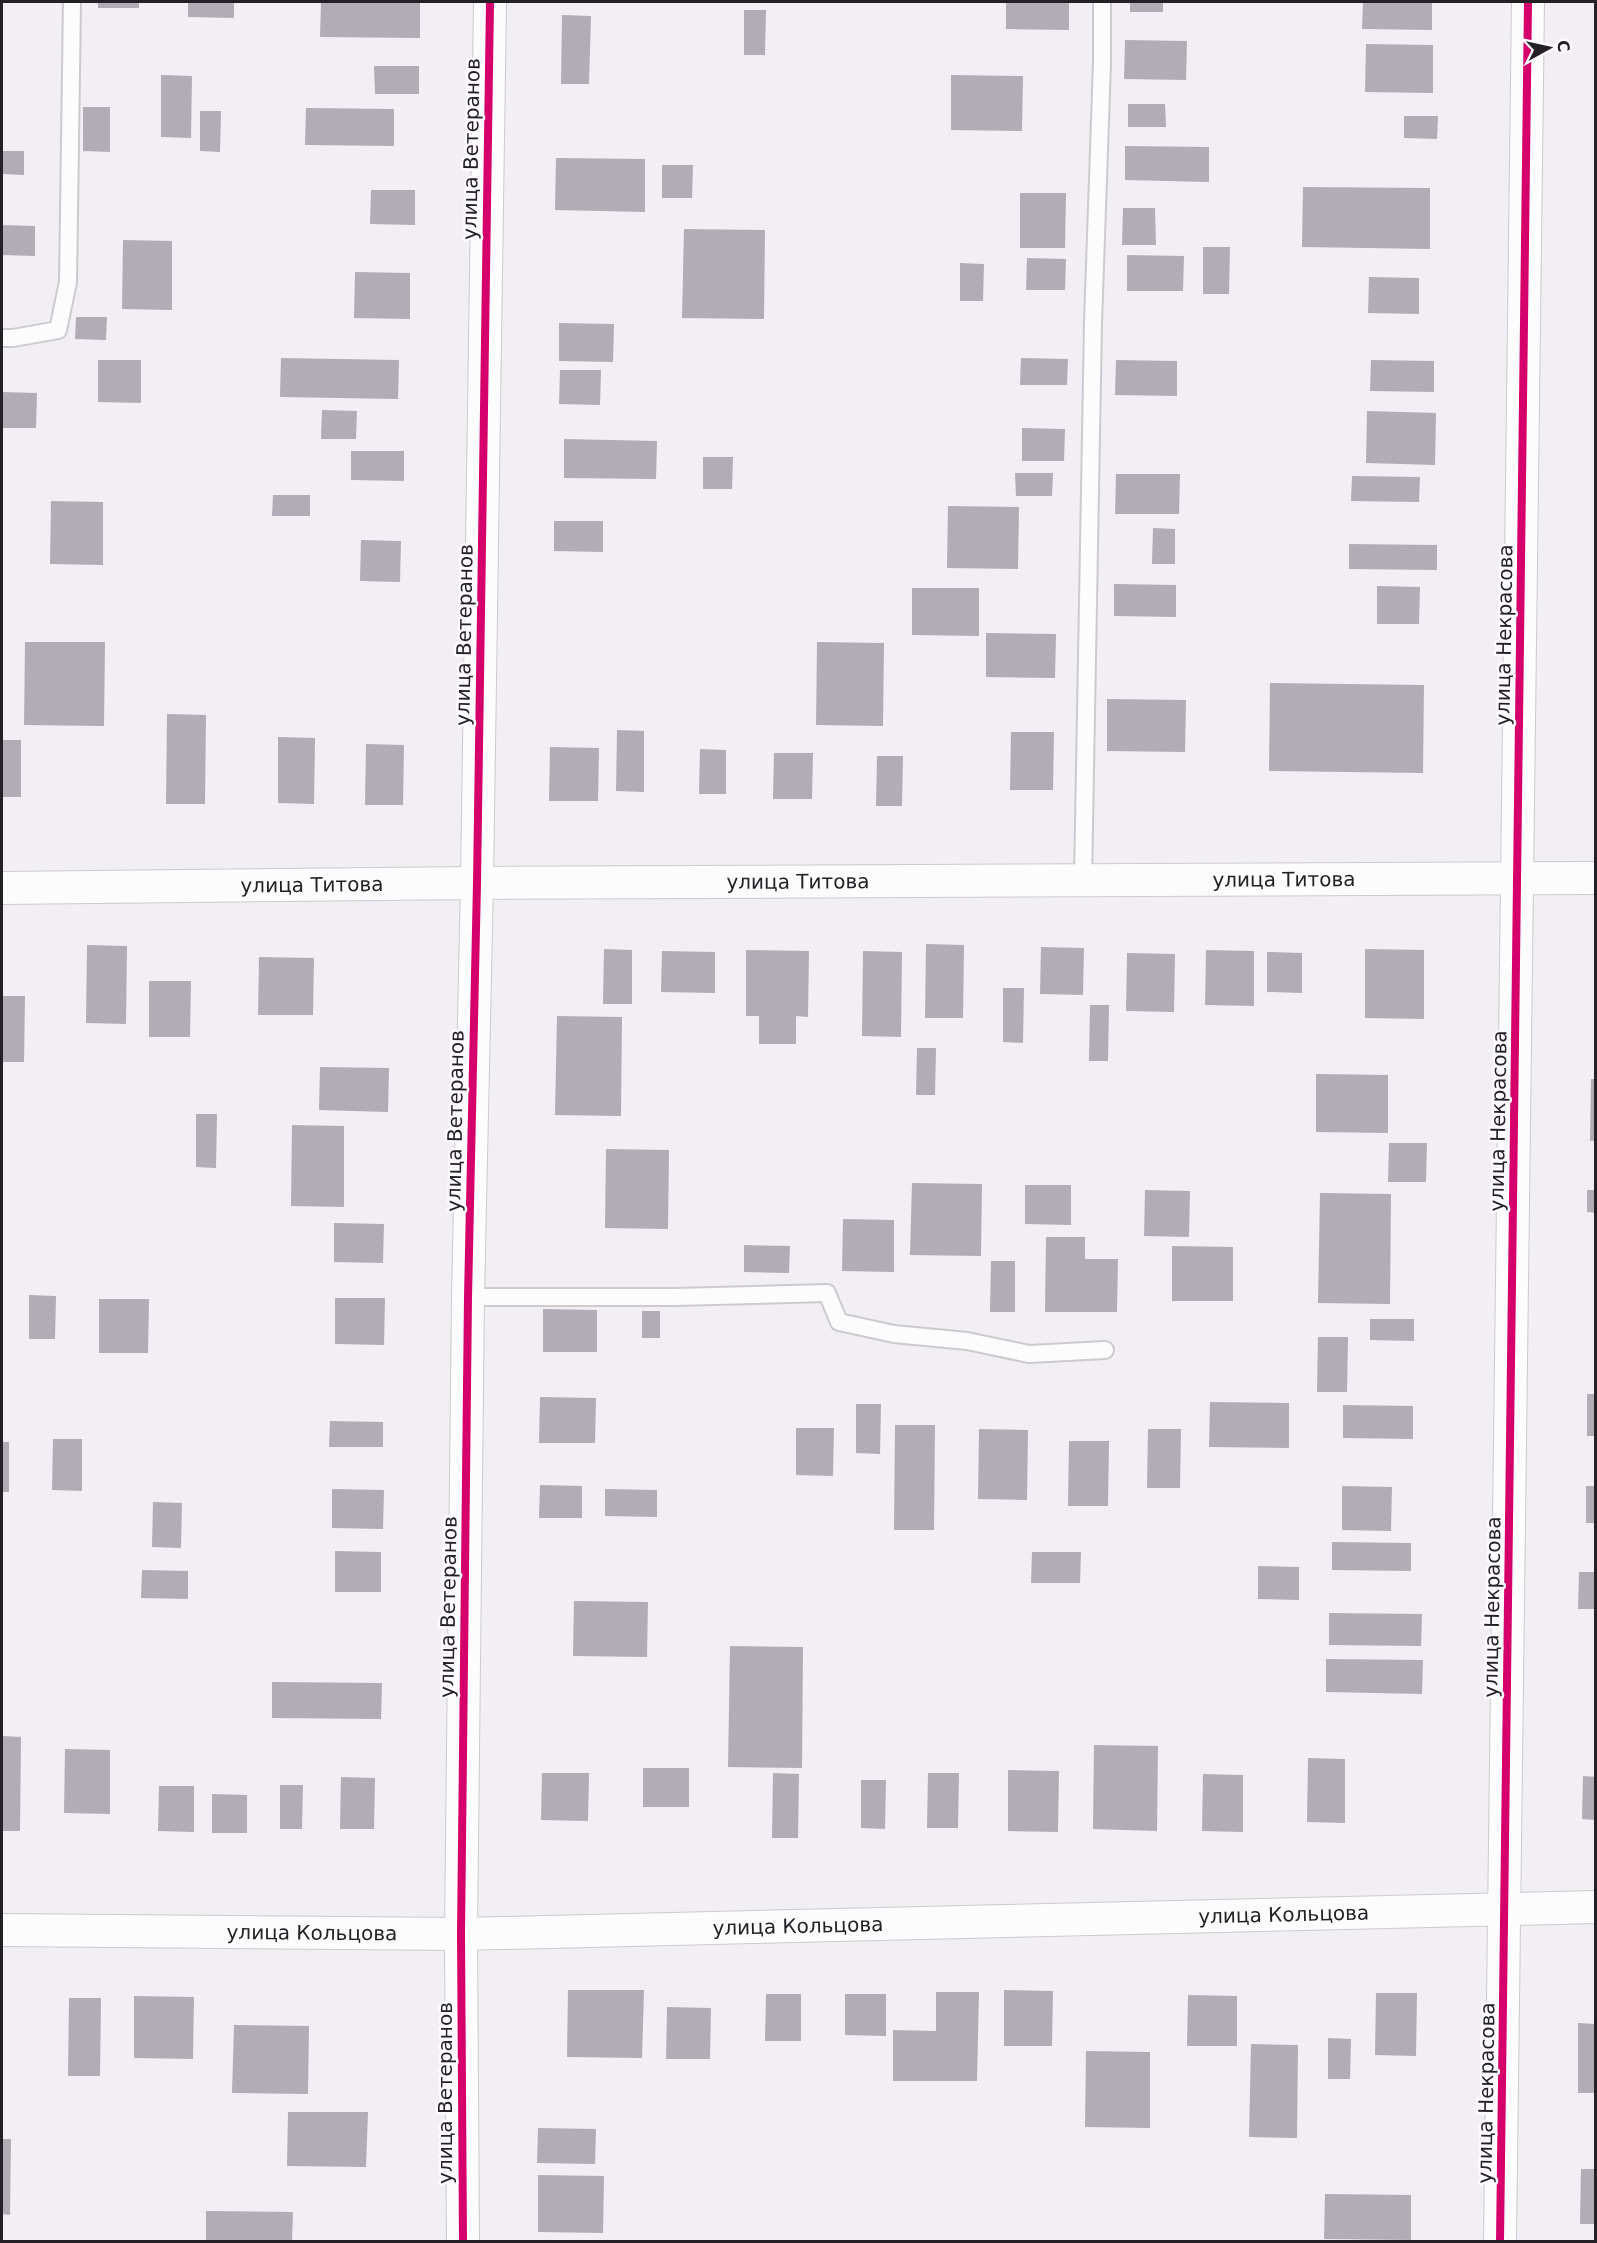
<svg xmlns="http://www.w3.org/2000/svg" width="1597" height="2243" viewBox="0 0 1597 2243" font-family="'DejaVu Sans',sans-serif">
	<rect width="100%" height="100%" fill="#f1eef4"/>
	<g fill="#b2acb7">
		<rect x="98" y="2" width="41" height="6"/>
		<polygon points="188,2 234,2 234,18 188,17"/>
		<polygon points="321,2 420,2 420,38 320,37"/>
		<polygon points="1006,2 1069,2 1069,30 1006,29"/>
		<rect x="1130" y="2" width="33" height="10"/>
		<polygon points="1363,2 1432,2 1432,30 1362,29"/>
		<polygon points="744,10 766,10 765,55 744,55"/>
		<polygon points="562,15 591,16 589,84 561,84"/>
		<polygon points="1125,40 1187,41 1186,80 1124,79"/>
		<polygon points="1366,44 1433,45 1433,93 1365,92"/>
		<polygon points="374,66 419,66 419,94 375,94"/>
		<polygon points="161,75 192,76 191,138 161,137"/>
		<polygon points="951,75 1023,76 1022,131 951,130"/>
		<polygon points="1128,104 1165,104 1166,127 1128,127"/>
		<polygon points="83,107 110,107 110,152 83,151"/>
		<polygon points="306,108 394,109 394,146 305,145"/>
		<polygon points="200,111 221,111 220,152 200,151"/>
		<polygon points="1404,116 1438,116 1437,139 1404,138"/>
		<polygon points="1125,146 1209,147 1209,182 1125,180"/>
		<polygon points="2,151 24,151 24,175 2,174"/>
		<polygon points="556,158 645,159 645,212 555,210"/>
		<polygon points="662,165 693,165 692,198 662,198"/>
		<polygon points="1303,187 1430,188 1430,249 1302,247"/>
		<polygon points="371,190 415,190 415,225 370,224"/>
		<polygon points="1020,193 1066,193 1065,248 1020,248"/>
		<polygon points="1123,208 1155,208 1156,245 1122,245"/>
		<polygon points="2,225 35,226 35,256 2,255"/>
		<polygon points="684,229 765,230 764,319 682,318"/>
		<polygon points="123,240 172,241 172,310 122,309"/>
		<polygon points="1203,247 1230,247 1229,294 1203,294"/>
		<polygon points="1127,255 1184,256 1183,291 1127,291"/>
		<polygon points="1027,258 1066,259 1065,290 1026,290"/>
		<polygon points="960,263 984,264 983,301 960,301"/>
		<polygon points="355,272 410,273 410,319 354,318"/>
		<polygon points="1369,277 1419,278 1419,314 1368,313"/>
		<polygon points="76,317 107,317 106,340 75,339"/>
		<polygon points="559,323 614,324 613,362 559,361"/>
		<polygon points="281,358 399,360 398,399 280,397"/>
		<polygon points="1021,358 1068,359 1067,385 1020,385"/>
		<polygon points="98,360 141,360 141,403 98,402"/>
		<polygon points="1116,360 1177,361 1177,396 1115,395"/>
		<polygon points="1371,360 1434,361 1434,392 1370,391"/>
		<polygon points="560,370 601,370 600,405 559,404"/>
		<polygon points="2,392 37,393 36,428 2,428"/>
		<polygon points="322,410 357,411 356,439 321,439"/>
		<polygon points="1367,411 1436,413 1435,465 1366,463"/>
		<polygon points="1022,428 1065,429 1064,461 1022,461"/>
		<polygon points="564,439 657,441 656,479 564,478"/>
		<polygon points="351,451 404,451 404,481 351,480"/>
		<polygon points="703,457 733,457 732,489 703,489"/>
		<polygon points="1015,473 1053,473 1052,496 1016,496"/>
		<polygon points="1116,474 1180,474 1179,514 1115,514"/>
		<polygon points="1352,476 1420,477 1419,502 1351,501"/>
		<polygon points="273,495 310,495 310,516 272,516"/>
		<polygon points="51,501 103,502 103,565 50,564"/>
		<polygon points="948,506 1019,507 1018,569 947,568"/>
		<polygon points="554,521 603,521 603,552 554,551"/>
		<polygon points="1153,528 1175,529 1175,564 1152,564"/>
		<polygon points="361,540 401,541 400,582 360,581"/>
		<polygon points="1349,544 1437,545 1437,570 1349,569"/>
		<polygon points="1114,584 1176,585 1176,617 1114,616"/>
		<polygon points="1377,586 1420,587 1419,624 1377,624"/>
		<polygon points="912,588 979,588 979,636 912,635"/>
		<polygon points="986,633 1056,634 1055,678 986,677"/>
		<polygon points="25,642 105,642 104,726 24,725"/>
		<polygon points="817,642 884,643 883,726 816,725"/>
		<polygon points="1270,683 1424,685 1423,773 1269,771"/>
		<polygon points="1107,699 1186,700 1185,752 1107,751"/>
		<polygon points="167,714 206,715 205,804 166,804"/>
		<polygon points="617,730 644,731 644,792 616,791"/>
		<polygon points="1011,732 1054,732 1053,790 1010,790"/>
		<polygon points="278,737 315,738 314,804 278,803"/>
		<rect x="2" y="740" width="19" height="57"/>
		<polygon points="366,744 404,745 403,805 365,805"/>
		<polygon points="550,747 599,748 598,801 549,801"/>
		<polygon points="700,749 726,750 726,794 699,794"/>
		<polygon points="774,753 813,753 812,799 773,799"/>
		<polygon points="877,756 903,756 902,806 876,806"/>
		<polygon points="926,944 964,945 963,1018 925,1018"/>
		<polygon points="87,945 127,946 126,1024 86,1023"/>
		<polygon points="1041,947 1084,948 1083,995 1040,994"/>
		<polygon points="604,949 632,950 632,1004 603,1004"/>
		<polygon points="1365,949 1424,950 1424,1019 1365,1018"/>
		<polygon points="746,950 809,951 808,1017 796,1016 796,1044 759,1044 759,1016 746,1016"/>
		<polygon points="1206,950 1254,951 1254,1006 1205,1005"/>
		<polygon points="662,951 715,952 715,993 661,992"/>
		<polygon points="863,951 902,952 901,1037 862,1036"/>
		<polygon points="1267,952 1302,953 1302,993 1267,992"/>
		<polygon points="1127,953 1175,954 1174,1012 1126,1011"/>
		<polygon points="259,957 314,958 313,1015 258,1015"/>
		<polygon points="149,981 191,981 190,1037 149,1037"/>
		<polygon points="1003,988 1024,988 1023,1043 1003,1042"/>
		<polygon points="2,996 25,996 24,1062 2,1062"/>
		<polygon points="1090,1005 1109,1005 1108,1061 1089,1061"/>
		<polygon points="557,1016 622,1017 621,1116 555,1115"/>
		<polygon points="917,1048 936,1048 935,1095 916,1095"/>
		<polygon points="320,1067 389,1068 388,1112 319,1110"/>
		<polygon points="1316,1074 1388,1075 1388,1133 1316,1132"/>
		<polygon points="1591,1079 1596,1079 1596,1141 1590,1141"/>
		<polygon points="196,1114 217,1114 216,1168 196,1167"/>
		<polygon points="292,1125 344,1126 344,1207 291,1206"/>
		<polygon points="1389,1143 1427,1143 1426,1182 1388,1182"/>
		<polygon points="606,1149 669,1150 668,1229 605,1228"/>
		<polygon points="912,1183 982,1184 981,1256 910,1255"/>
		<polygon points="1025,1185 1071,1185 1071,1225 1025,1224"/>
		<polygon points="1145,1190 1190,1191 1189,1237 1144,1236"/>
		<polygon points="1587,1190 1596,1190 1596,1213 1587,1212"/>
		<polygon points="1320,1193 1391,1194 1390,1304 1318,1303"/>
		<polygon points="843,1219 894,1220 894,1272 842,1271"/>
		<polygon points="334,1223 384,1224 383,1263 334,1262"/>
		<polygon points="1046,1237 1085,1237 1085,1259 1118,1259 1117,1312 1045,1312"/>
		<polygon points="744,1245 790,1246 789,1273 744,1272"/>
		<polygon points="1172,1246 1233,1247 1233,1301 1172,1301"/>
		<polygon points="991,1261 1015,1261 1015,1312 990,1312"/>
		<polygon points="29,1295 56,1296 55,1339 29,1339"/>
		<polygon points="335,1298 385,1298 384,1345 335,1344"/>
		<polygon points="99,1299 149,1299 148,1353 99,1353"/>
		<polygon points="543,1309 597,1310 597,1352 543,1352"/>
		<rect x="642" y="1311" width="18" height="27"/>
		<polygon points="1370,1319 1414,1319 1414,1341 1370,1340"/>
		<polygon points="1318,1337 1348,1337 1347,1392 1317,1392"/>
		<rect x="1587" y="1394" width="9" height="42"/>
		<polygon points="540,1397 596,1398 595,1443 539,1443"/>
		<polygon points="1210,1402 1289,1403 1289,1448 1209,1447"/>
		<polygon points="856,1404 881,1404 880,1454 856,1453"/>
		<polygon points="1343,1405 1413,1406 1413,1439 1343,1438"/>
		<polygon points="330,1421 383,1422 383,1447 329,1447"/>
		<polygon points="895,1425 935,1425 934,1530 894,1530"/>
		<polygon points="796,1428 834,1428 833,1476 796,1475"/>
		<polygon points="979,1429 1028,1430 1027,1500 978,1499"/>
		<polygon points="1148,1429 1181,1429 1180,1488 1147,1488"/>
		<polygon points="53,1439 82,1439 82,1491 52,1490"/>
		<polygon points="1069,1441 1109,1441 1108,1506 1068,1506"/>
		<rect x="2" y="1442" width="7" height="50"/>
		<polygon points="540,1485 582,1486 582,1518 539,1518"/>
		<polygon points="1342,1486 1392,1487 1391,1531 1342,1530"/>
		<rect x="1586" y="1486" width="10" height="37"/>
		<polygon points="332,1489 384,1490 383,1529 332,1528"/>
		<polygon points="605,1489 657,1490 657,1517 605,1516"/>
		<polygon points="153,1502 182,1503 181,1548 152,1547"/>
		<polygon points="1332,1542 1411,1543 1411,1571 1332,1570"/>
		<polygon points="335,1551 381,1552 381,1592 335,1592"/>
		<polygon points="1032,1552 1081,1552 1080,1583 1031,1583"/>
		<polygon points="1258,1566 1299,1567 1299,1600 1258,1599"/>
		<polygon points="142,1570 188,1571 188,1599 141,1598"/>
		<polygon points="1579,1572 1596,1572 1596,1609 1578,1609"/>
		<polygon points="574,1601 648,1602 647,1657 573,1656"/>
		<polygon points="1329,1613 1422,1614 1421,1646 1329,1645"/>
		<polygon points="730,1646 803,1647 802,1768 728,1767"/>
		<polygon points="1326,1659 1423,1660 1422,1694 1326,1692"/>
		<polygon points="272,1682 382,1683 381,1719 272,1718"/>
		<polygon points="2,1736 21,1737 20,1831 2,1831"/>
		<polygon points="1094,1745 1158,1746 1157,1831 1093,1829"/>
		<polygon points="65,1749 110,1750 110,1814 64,1813"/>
		<polygon points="1308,1758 1345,1759 1345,1823 1307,1822"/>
		<rect x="643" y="1768" width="46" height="39"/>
		<polygon points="1008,1770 1059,1771 1058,1832 1008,1831"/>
		<polygon points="542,1773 589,1773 588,1821 541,1820"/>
		<polygon points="773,1773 799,1774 798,1838 772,1838"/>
		<polygon points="928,1773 959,1773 958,1828 927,1828"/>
		<polygon points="1203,1774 1243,1775 1243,1832 1202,1831"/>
		<polygon points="1583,1776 1596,1777 1596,1820 1582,1819"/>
		<polygon points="341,1777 375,1778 374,1829 340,1829"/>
		<polygon points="861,1780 886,1780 885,1829 861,1828"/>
		<polygon points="280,1785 303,1785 302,1829 280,1829"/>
		<polygon points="159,1786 194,1786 194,1832 158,1831"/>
		<polygon points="212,1794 247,1795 247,1833 212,1833"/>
		<polygon points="568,1990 644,1990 642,2058 567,2057"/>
		<polygon points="1004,1990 1053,1991 1052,2046 1004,2046"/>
		<polygon points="936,1992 979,1992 977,2081 893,2081 893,2030 936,2031"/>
		<polygon points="1376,1993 1417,1993 1416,2056 1375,2055"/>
		<polygon points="766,1994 801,1994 801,2041 765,2041"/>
		<polygon points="845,1994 886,1994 886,2036 845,2035"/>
		<polygon points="1188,1995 1237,1996 1237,2046 1187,2046"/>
		<polygon points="134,1996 194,1997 193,2059 134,2058"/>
		<polygon points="69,1998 101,1998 100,2076 68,2076"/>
		<polygon points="667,2007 711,2008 710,2059 666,2059"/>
		<polygon points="1578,2023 1596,2024 1596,2093 1578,2093"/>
		<polygon points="234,2025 309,2026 308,2094 232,2093"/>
		<polygon points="1328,2038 1351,2039 1350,2079 1328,2079"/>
		<polygon points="1251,2044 1298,2045 1297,2138 1249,2137"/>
		<polygon points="1086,2051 1150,2052 1150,2128 1085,2127"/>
		<polygon points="288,2112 368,2112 366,2167 287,2166"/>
		<polygon points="538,2128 596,2129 595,2164 537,2163"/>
		<polygon points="2,2139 11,2139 10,2215 2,2214"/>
		<polygon points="1581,2169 1596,2169 1596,2224 1580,2224"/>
		<polygon points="538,2175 604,2176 603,2233 538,2232"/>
		<polygon points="1325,2194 1411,2195 1411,2240 1324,2239"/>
		<polygon points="206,2211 293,2212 292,2242 206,2242"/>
	</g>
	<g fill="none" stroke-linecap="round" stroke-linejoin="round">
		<g stroke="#cccace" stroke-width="20">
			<g id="service">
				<polyline points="2,338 13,338 58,330 68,282 72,2"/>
				<polyline points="1083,881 1093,323 1102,63 1102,2"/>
				<polyline points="468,1297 674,1297 827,1293 839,1322 894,1334 967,1341 1029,1354 1105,1350"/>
			</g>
		</g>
		<g stroke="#cccace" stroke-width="34">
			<g id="minor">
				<path id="s1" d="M 2,888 L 477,883 L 1596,878"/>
				<path id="s2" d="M 2,1930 L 461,1934 L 1596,1907"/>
				<polyline points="463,2242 461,1934 468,1297 477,883 490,2"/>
				<polyline points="1500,2242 1528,2"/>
			</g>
		</g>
		<use href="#service" stroke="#fdfcfd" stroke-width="16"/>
		<use href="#minor" stroke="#fdfcfd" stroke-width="32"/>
		<g stroke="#fdfbff" stroke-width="11">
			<g id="cycleway">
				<polyline points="463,2242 461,1934 468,1297 477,883 490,2"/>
				<polyline points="1500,2242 1528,2"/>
			</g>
		</g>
		<use href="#cycleway" stroke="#d6006c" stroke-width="8"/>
	</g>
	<g text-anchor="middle" stroke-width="5" stroke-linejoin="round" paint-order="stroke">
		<g font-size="20" fill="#232125" stroke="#fdfbff">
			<text transform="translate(471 149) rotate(-89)" y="7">улица Ветеранов</text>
			<text transform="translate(464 635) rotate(-89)" y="7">улица Ветеранов</text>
			<text transform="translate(1504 635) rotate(-89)" y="7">улица Некрасова</text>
			<text dy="7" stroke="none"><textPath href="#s1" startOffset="1282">улица Титова</textPath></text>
			<text dy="7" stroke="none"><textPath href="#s1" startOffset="796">улица Титова</textPath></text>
			<text dy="7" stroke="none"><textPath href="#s1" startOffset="310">улица Титова</textPath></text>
			<text transform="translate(455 1121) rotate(-89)" y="7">улица Ветеранов</text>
			<text transform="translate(1498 1121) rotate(-89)" y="7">улица Некрасова</text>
			<text transform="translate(448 1607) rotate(-89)" y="7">улица Ветеранов</text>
			<text transform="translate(1492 1607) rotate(-89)" y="7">улица Некрасова</text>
			<text dy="7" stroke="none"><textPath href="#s2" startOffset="1282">улица Кольцова</textPath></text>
			<text dy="7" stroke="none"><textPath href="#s2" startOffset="796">улица Кольцова</textPath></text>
			<text dy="7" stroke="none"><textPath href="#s2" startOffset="310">улица Кольцова</textPath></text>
			<text transform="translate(445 2093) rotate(-90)" y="7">улица Ветеранов</text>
			<text transform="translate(1486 2093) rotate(-89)" y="7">улица Некрасова</text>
		</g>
	</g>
	<rect width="1597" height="2243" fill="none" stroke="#232125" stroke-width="6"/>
	<g transform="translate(1549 48) rotate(82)" stroke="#fdfbff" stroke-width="4.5" paint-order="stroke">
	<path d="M0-4.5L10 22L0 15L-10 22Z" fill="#232125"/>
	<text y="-9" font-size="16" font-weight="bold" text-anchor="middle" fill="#232125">С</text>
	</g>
</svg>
